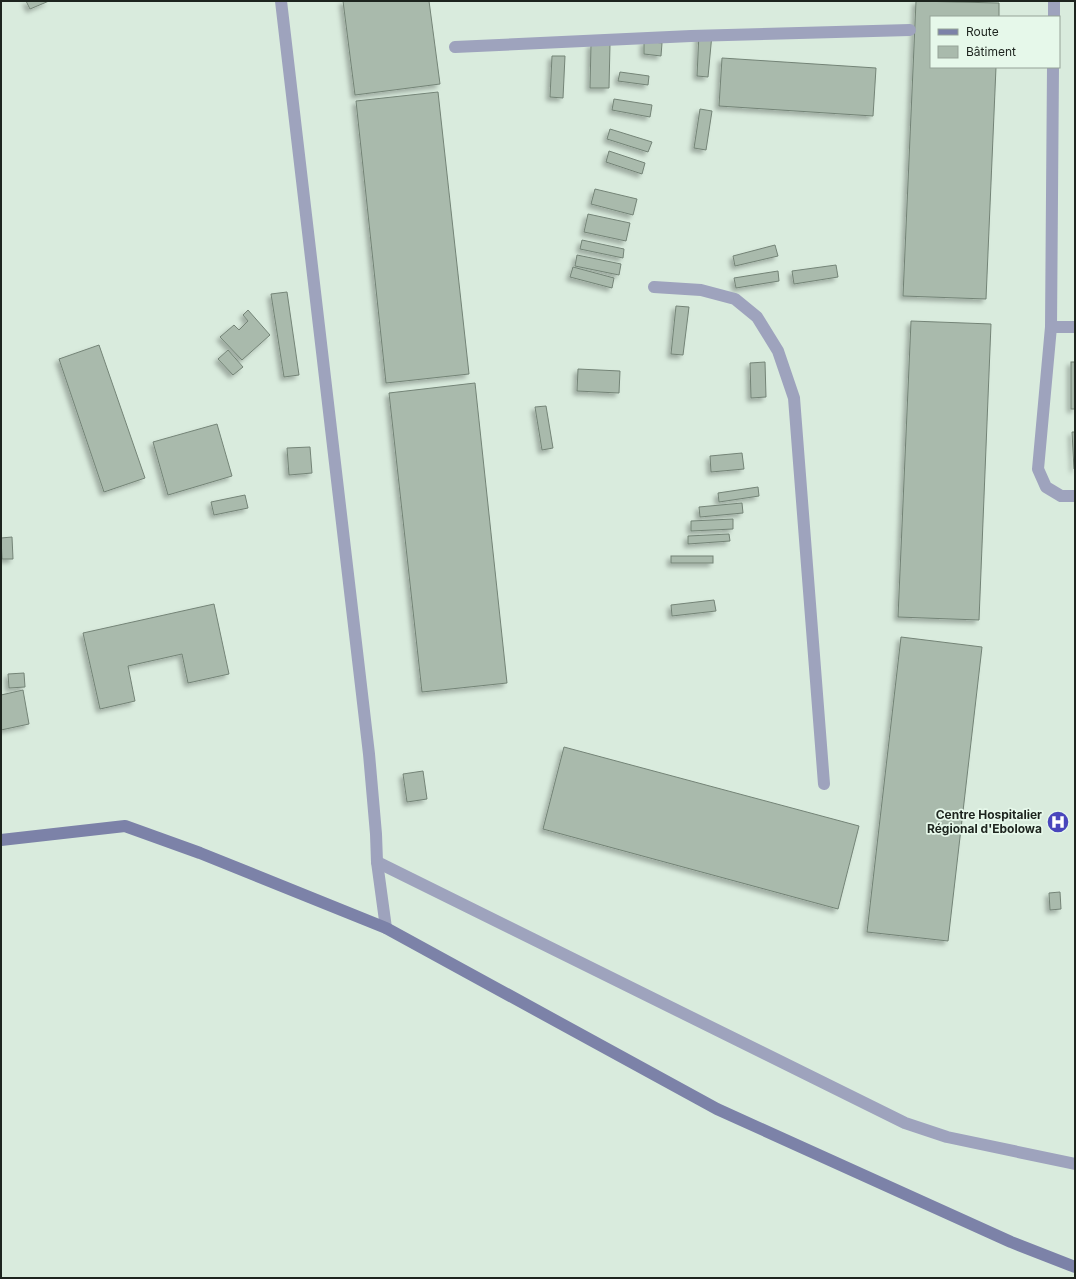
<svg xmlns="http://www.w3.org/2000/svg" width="1076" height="1279" viewBox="0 0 1076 1279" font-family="Inter,sans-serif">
	<defs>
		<filter id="shadow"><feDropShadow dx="-3.5" dy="3.5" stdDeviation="2" flood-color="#0004"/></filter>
	</defs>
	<rect width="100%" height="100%" fill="#d9ebdd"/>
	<g fill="#a9baac" stroke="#748477" filter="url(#shadow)">
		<polygon points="26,1 49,1 30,9"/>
		<polygon points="343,1 429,1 440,84 355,95"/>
		<polygon points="916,1 999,3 999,17 931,17 931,67 996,67 986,299 903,296"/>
		<polygon points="699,33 712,34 708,77 697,76"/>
		<polygon points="644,41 662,43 661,56 644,54"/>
		<polygon points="591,44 610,44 609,88 590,88"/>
		<polygon points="552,56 565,56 563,98 550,97"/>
		<polygon points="722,58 876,68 873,116 719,106"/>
		<polygon points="620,72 649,76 648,85 618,81"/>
		<polygon points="438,92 469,374 386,383 356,101"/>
		<polygon points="614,99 652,105 650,117 612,110"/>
		<polygon points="700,109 712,111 706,150 694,148"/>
		<polygon points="610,129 652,142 648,152 607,139"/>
		<polygon points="609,151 645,163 642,174 606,162"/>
		<polygon points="595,189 637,199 633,215 591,204"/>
		<polygon points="588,214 630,223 626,241 584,232"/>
		<polygon points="582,240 624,249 623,258 580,249"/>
		<polygon points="775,245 778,256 735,266 733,256"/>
		<polygon points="577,255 621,264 619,275 575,266"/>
		<polygon points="836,265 838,277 794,284 792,271"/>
		<polygon points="573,267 614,278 612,288 570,277"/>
		<polygon points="778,271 779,281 736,288 734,278"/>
		<polygon points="287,292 299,375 284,377 271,294"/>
		<polygon points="676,306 689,307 683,355 671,354"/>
		<polygon points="248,310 270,335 242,360 220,337 234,325 239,330 248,321 243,315"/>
		<polygon points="911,321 991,324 979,620 898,617"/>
		<polygon points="99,345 145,478 104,492 59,359"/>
		<polygon points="228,350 243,367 233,375 218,359"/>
		<polygon points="765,362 766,397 751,398 750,363"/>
		<rect x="1071" y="362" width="4" height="47"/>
		<polygon points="578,369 620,371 619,393 577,391"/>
		<polygon points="475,383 507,683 422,692 389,393"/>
		<polygon points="546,406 553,448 542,450 535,407"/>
		<polygon points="217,424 232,476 168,495 153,442"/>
		<polygon points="1072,432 1075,432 1075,469 1074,469"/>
		<polygon points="310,447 312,473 289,475 287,448"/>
		<polygon points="742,453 744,469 711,472 710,456"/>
		<polygon points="758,487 759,496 719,502 718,493"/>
		<polygon points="245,495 248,508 214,515 211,502"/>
		<polygon points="742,503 743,513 700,517 699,507"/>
		<polygon points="733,519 733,529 691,531 691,521"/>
		<polygon points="729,534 730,541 688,544 688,536"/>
		<polygon points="12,537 13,559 2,559 1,538"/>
		<rect x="671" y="556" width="42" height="7"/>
		<polygon points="714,600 716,611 672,616 671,605"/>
		<polygon points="214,604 229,674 188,683 182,654 128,666 135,701 100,709 83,633"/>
		<polygon points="901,637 982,647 948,941 867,932"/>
		<polygon points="24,673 25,687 9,688 8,674"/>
		<polygon points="23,690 29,724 1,730 1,695"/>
		<polygon points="564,747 859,826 838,909 543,829"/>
		<polygon points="423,771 427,799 407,802 403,774"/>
		<polygon points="1060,892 1061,909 1050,910 1049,893"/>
	</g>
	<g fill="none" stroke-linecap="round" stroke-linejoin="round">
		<g stroke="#9ea3bd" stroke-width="12">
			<polyline points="455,47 691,36 910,30"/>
			<polyline points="654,287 701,290 735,299 757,317 778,351 794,398 824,784"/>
		</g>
		<g stroke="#9ea3bd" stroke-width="12">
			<polyline points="281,1 369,754 376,834 377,862 386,928"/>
			<polyline points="1054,17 1054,1"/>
			<polyline points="1053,67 1051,327 1038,469 1046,487 1061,496 1075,496"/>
			<polyline points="1051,327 1075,327"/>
			<polyline points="377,862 905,1123 947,1137 1075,1164"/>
		</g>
		<polyline stroke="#7c82a8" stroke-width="12" points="1,840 125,826 200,853 386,928 717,1109 1011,1242 1075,1267"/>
	</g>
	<defs>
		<g id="hospital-disc" transform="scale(1.15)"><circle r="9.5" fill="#4946bc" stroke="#e6f8ea"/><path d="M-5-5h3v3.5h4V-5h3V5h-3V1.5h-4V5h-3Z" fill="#fff"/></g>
	</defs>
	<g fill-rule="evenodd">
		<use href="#hospital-disc" x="1058" y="822"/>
	</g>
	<g text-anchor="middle" stroke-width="3.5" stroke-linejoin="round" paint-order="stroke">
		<g font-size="12" font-weight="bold" fill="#1d241e" stroke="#e6f8ea" text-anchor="end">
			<text x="1042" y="819">Centre Hospitalier<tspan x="1042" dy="14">Régional d'Ebolowa</tspan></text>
		</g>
	</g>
	<rect width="1076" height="1279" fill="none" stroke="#1d241e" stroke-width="4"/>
	<rect x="930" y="16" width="130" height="52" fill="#e6f8ea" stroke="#96a398"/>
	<rect x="938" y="29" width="20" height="6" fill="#7c82a8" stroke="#96a398"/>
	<text x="966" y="36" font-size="12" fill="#1d241e">Route</text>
	<rect x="938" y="46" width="20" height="12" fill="#a9baac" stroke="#96a398"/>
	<text x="966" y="56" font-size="12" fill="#1d241e">Bâtiment</text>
</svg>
